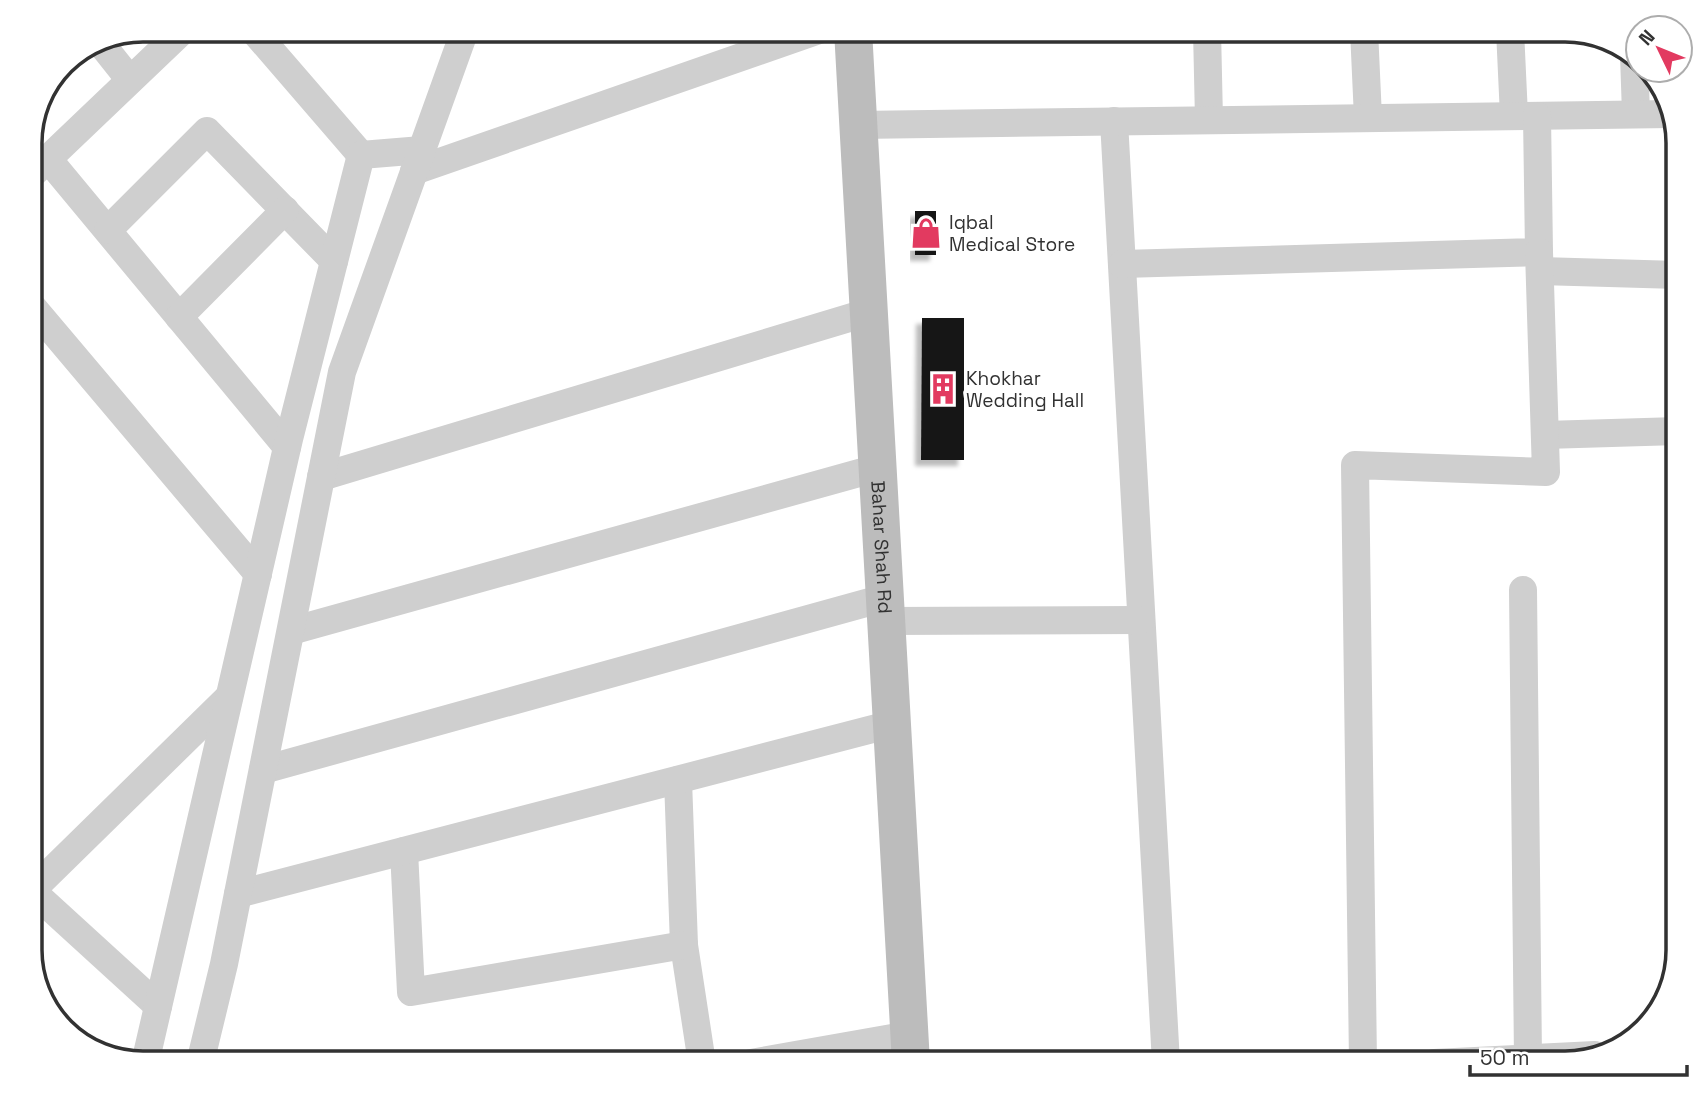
<svg xmlns="http://www.w3.org/2000/svg" width="1708" height="1093" viewBox="0 0 1708 1093" font-family="'Space Grotesk',sans-serif">
	<style>
		.building { fill: #191919; filter: url(#shadow) }
		.lines { fill: none; stroke-linecap: round; stroke-linejoin: round }
		.minor { stroke: #cfcfcf; stroke-width: 28 }
		.secondary { stroke: #bcbcbc; stroke-width: 38 }
		.labels { text-anchor: middle; dominant-baseline: central; stroke-width: 7; stroke-linejoin: round; paint-order: stroke }
		.poi-label { font-size: 19px; fill: #323232; stroke: #fff; text-anchor: start }
		.street-label { font-size: 19px; fill: #323232; stroke: #fff }
		.rim { fill: none; stroke: #323232; stroke-width: 3.5 }
	</style>
	<defs>
		<filter id="shadow"><feDropShadow dx="-6" dy="6" stdDeviation="2" flood-color="#0004"/></filter>
	</defs>
	<rect width="100%" height="100%" fill="#fff"/>
	<g class="building">
		<rect x="915" y="211" width="21" height="44"/>
		<polygon points="922,318 964,318 964,460 921,460"/>
	</g>
	<g class="lines">
		<g class="minor">
			<polyline points="253,30 361,155"/>
			<polyline points="1207,30 1209,120"/>
			<polyline points="1364,30 1368,118"/>
			<polyline points="1510,30 1514,116"/>
			<polyline points="103,46 130,80"/>
			<polyline points="1634,55 1636,114"/>
			<polyline points="1114,121 1166,1063"/>
			<polyline points="858,125 1671,114"/>
			<polyline points="48,159 287,447"/>
			<polyline points="414,171 819,30"/>
			<polyline points="30,176 183,30"/>
			<polyline points="108,230 207,131 334,261"/>
			<polyline points="1122,264 1539,252 1537,116"/>
			<polyline points="1540,271 1678,275"/>
			<polyline points="30,304 258,574"/>
			<polyline points="179,317 285,210"/>
			<polyline points="1545,435 1678,431"/>
			<polyline points="321,477 869,312"/>
			<polyline points="1523,590 1528,1059"/>
			<polyline points="886,621 1141,620"/>
			<polyline points="291,631 877,468"/>
			<polyline points="263,770 884,598"/>
			<polyline points="678,780 684,945 702,1063"/>
			<polyline points="404,851 411,992 684,945"/>
			<polyline points="32,891 158,1006"/>
			<polyline points="30,892 229,697"/>
			<polyline points="238,894 892,724"/>
			<polyline points="145,1063 289,439 361,155 422,150"/>
			<polyline points="200,1063 224,964 342,372 465,30"/>
			<polyline points="751,1063 909,1035"/>
			<polyline points="1363,1063 1355,465 1546,472 1539,252"/>
			<polyline points="1434,1063 1595,1055"/>
		</g>
		<path class="secondary" id="s1" d="M 853,30 L 911,1063"/>
	</g>
	<defs>
		<symbol id="shop-bare" viewBox="-9 -9 18 18"><path d="M-5-2.5h2.3a2.7 3.5 0 0 1 5.4 0H5L5.5 6h-11ZM-1.5-2.5h3a1.5 2.3 0 0 0-3 0Z" fill="#e23a60" stroke="#fff" stroke-width="2.5" paint-order="stroke"/></symbol>
		<symbol id="building-bare" viewBox="-9 -9 18 18"><path d="M-4-6H4V6H1V3H-1V6H-4ZM-2.5-4.3h1.7v1.8h-1.7ZM.8-4.3h1.7v1.8H.8ZM-2.5-1h1.7V.8h-1.7ZM.8-1h1.7V.8H.8Z" fill="#e23a60" stroke="#fff" stroke-width="2.5" paint-order="stroke"/></symbol>
	</defs>
	<g fill-rule="evenodd">
		<use href="#shop-bare" x="904" y="211" width="44" height="44"/>
		<use href="#building-bare" x="921" y="367" width="44" height="44"/>
	</g>
	<g class="labels">
		<g class="poi-label">
			<text x="949" y="222">Iqbal<tspan x="949" dy="22">Medical Store</tspan></text>
			<text x="966" y="378">Khokhar<tspan x="966" dy="22">Wedding Hall</tspan></text>
		</g>
		<g class="street-label">
			<text stroke="none"><textPath href="#s1" startOffset="518">Bahar Shah Rd</textPath></text>
		</g>
	</g>
	<path d="M0 0H1708V1093H0ZM143 42H1565A101 101 0 0 1 1666 143V950A101 101 0 0 1 1565 1051H143A101 101 0 0 1 42 950V143A101 101 0 0 1 143 42Z" fill="#fff" fill-rule="evenodd"/>
	<path class="rim" d="M143 42H1565A101 101 0 0 1 1666 143V950A101 101 0 0 1 1565 1051H143A101 101 0 0 1 42 950V143A101 101 0 0 1 143 42Z"/>
	<g transform="translate(1659 49) rotate(313)"><circle r="33" fill="#ffffff" stroke="#adadad" stroke-width="2"/>
	<path d="M0-5L12 26L0 18L-12 26Z" fill="#e23a60"/>
	<text y="-10" font-size="19" font-weight="bold" text-anchor="middle" fill="#323232">N</text>
	</g>
	<path d="M1470 1065v10h217v-10" fill="none" stroke="#323232" stroke-width="3.5"/>
	<text x="1480" y="1065" font-size="21" fill="#323232" stroke="#ffffff" stroke-width="5" paint-order="stroke">50 m</text>
</svg>
